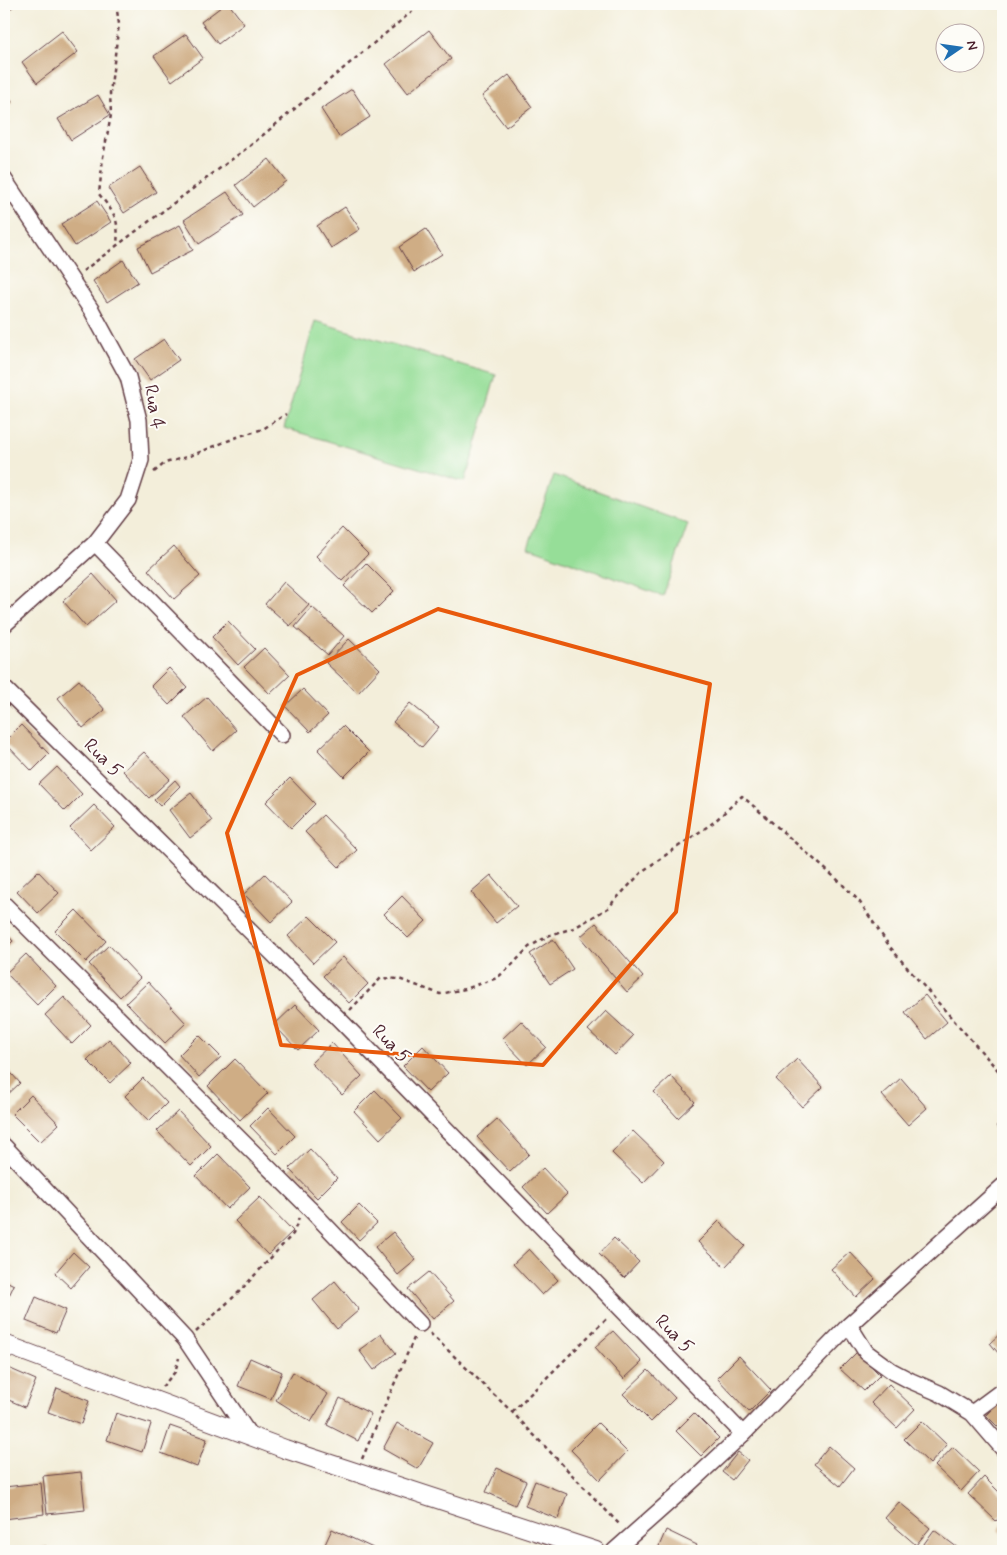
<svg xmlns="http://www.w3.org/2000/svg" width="1007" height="1555" viewBox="0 0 1007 1555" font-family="Mynerve,sans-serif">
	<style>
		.green { fill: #96de98; stroke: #707e62 }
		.building { fill: #cfad85 }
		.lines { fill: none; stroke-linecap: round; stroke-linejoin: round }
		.minor-casing { stroke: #633e45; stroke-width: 18 }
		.tertiary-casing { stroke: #633e45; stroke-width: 20 }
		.path { stroke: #633e45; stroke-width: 2.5; stroke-dasharray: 4 4; stroke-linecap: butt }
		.minor { stroke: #fff; stroke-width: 15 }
		.tertiary { stroke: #fff; stroke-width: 18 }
		.marked { fill: none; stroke: #e8590c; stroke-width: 4; stroke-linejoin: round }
		.labels { text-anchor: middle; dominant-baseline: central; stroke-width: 4; stroke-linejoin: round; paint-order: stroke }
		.street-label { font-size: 19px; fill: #4a1f2b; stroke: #fdfcf7 }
	</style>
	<rect width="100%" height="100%" fill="#fdfcf7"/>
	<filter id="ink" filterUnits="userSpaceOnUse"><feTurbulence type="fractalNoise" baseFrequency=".02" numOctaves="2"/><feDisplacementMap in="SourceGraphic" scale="10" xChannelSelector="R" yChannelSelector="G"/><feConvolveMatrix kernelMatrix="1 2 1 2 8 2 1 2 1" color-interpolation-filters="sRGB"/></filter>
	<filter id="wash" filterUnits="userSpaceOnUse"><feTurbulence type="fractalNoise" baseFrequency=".0096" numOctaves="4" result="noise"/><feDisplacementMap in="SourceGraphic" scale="20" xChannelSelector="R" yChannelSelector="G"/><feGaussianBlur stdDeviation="1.12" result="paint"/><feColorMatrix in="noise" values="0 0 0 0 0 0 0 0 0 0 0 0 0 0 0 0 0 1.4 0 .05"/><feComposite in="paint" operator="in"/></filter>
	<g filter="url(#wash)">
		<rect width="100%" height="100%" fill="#f3eeda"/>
		<g class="green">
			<polygon points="315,321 496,375 465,482 284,428"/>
			<polygon points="554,475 688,524 663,596 528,547"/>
		</g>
		<g id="blocks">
			<g class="building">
				<polygon points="4,4 17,4 4,13"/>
				<polygon points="225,4 229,4 244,24 218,44 201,22"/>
				<polygon points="429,30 451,59 408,93 386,64"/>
				<polygon points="62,31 78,52 37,83 22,62"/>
				<polygon points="186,34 203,58 172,81 154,56"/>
				<polygon points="509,75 532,107 506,127 482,96"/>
				<polygon points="352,89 370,117 339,137 321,109"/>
				<polygon points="4,91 12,102 4,108"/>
				<polygon points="98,95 110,115 71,140 58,119"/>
				<polygon points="269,159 286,181 253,207 236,185"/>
				<polygon points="140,167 156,192 124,213 108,188"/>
				<polygon points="227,192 243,215 199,244 184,220"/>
				<polygon points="97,201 111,222 75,246 61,224"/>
				<polygon points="345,207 360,229 331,248 317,226"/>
				<polygon points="180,225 193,250 150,272 138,247"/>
				<polygon points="426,229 442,254 414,272 399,247"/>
				<polygon points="123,260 138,282 107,302 93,281"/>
				<polygon points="164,339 179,360 150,380 135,359"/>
				<polygon points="342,528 368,554 342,581 316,556"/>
				<polygon points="174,546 200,576 174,599 148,570"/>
				<polygon points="366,563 394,591 372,613 344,586"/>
				<polygon points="93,574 116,600 86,627 63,601"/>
				<polygon points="284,582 309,605 290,626 265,604"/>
				<polygon points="312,607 344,636 328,655 295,627"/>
				<polygon points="228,621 255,649 238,665 212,637"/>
				<polygon points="349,639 380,669 358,693 326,663"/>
				<polygon points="264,648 290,675 270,694 244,667"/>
				<polygon points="169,668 187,687 169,705 151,686"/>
				<polygon points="79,680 105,710 83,728 58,698"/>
				<polygon points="303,689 328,715 310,732 285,706"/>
				<polygon points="207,697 236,730 213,751 184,717"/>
				<polygon points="410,703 439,727 422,747 393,722"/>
				<polygon points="21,725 49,754 32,771 4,742"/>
				<polygon points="343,726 369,752 344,777 318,750"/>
				<polygon points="144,752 170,779 149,798 123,771"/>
				<polygon points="57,767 82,794 65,811 39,784"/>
				<polygon points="290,778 315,804 291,828 266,802"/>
				<polygon points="175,780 180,786 160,806 154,800"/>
				<polygon points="191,793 212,821 190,838 169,810"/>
				<polygon points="94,805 115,827 91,850 70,828"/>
				<polygon points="323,815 357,850 339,867 305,832"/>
				<polygon points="38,871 59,893 38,913 17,891"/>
				<polygon points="265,874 292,902 271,922 244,894"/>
				<polygon points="491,875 517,906 496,923 471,892"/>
				<polygon points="402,896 426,921 408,938 384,914"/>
				<polygon points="76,910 106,941 86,962 55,931"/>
				<polygon points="309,916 335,942 313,963 288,936"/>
				<polygon points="596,923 643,977 627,992 580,937"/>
				<polygon points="4,931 13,941 4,950"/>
				<polygon points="553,939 573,969 550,984 530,954"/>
				<polygon points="109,945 140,978 120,997 89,964"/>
				<polygon points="26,954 56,986 37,1005 6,973"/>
				<polygon points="343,957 368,984 349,1003 323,976"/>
				<polygon points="148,982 186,1023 165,1043 126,1003"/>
				<polygon points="925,995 947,1022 927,1039 905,1012"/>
				<polygon points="64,997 91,1025 72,1044 45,1015"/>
				<polygon points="295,1005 319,1030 298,1050 274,1025"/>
				<polygon points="606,1011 633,1036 615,1055 588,1030"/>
				<polygon points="521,1021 546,1047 527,1065 502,1039"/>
				<polygon points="199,1035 221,1057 199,1077 179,1055"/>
				<polygon points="109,1039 131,1063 110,1083 87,1060"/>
				<polygon points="332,1043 362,1076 342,1095 311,1063"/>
				<polygon points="423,1046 448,1073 428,1092 403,1066"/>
				<polygon points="235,1059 268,1093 240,1120 208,1086"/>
				<polygon points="797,1059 823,1087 802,1107 776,1079"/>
				<polygon points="4,1065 20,1083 4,1098"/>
				<polygon points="671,1076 695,1102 678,1118 654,1092"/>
				<polygon points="143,1078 167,1103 149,1121 125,1096"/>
				<polygon points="901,1078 927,1108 908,1125 882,1095"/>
				<polygon points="375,1090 402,1118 380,1139 354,1111"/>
				<polygon points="31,1095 59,1124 40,1142 12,1114"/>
				<polygon points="268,1108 295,1136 277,1154 250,1126"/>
				<polygon points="178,1111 211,1146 191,1166 157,1131"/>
				<polygon points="497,1119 529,1154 510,1172 477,1137"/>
				<polygon points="1003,1120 1003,1134 996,1126"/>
				<polygon points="633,1131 664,1161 643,1183 612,1153"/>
				<polygon points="310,1149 337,1178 317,1198 289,1169"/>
				<polygon points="218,1154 250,1187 227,1209 196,1176"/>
				<polygon points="543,1168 567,1194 547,1213 523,1187"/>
				<polygon points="260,1197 293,1231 268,1255 235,1221"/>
				<polygon points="359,1205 377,1223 359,1240 342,1222"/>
				<polygon points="719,1221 745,1246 725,1267 698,1242"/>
				<polygon points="393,1232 416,1260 398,1275 375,1247"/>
				<polygon points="614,1238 639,1262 624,1278 599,1254"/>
				<polygon points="529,1249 558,1280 542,1295 513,1264"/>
				<polygon points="73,1252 89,1267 71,1288 55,1273"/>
				<polygon points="850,1252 875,1279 856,1297 831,1269"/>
				<polygon points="429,1272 454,1301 433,1319 408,1289"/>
				<polygon points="4,1280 14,1285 4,1306"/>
				<polygon points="335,1281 359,1310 337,1329 313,1300"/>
				<polygon points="36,1297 66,1310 56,1333 26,1321"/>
				<polygon points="613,1331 642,1362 624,1379 595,1347"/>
				<polygon points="1003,1331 1003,1359 990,1343"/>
				<polygon points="381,1334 396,1353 374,1370 359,1350"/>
				<polygon points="857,1352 880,1375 864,1391 840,1369"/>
				<polygon points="739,1356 771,1390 749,1412 717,1378"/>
				<polygon points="250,1358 282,1372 271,1399 238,1386"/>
				<polygon points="6,1367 36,1380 25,1407 4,1398 4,1372"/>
				<polygon points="648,1370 675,1398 651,1422 623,1394"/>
				<polygon points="293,1372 328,1394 311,1422 276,1400"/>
				<polygon points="889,1384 915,1409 897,1428 871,1403"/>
				<polygon points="57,1388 89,1401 81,1424 48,1412"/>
				<polygon points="1003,1397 1003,1432 986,1415"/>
				<polygon points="340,1398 371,1414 358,1441 327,1425"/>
				<polygon points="116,1413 151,1424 142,1452 107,1440"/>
				<polygon points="694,1413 719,1438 701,1456 676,1431"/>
				<polygon points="922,1421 947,1445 930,1464 904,1439"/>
				<polygon points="397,1423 433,1443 418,1469 383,1449"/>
				<polygon points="598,1423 627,1452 600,1480 571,1450"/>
				<polygon points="170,1426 207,1439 197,1467 161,1453"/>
				<polygon points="829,1446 854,1468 840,1486 814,1464"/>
				<polygon points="953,1447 979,1472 961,1491 935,1466"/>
				<polygon points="738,1452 748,1460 732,1480 722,1472"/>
				<polygon points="497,1468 526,1481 515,1505 486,1492"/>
				<polygon points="81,1472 85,1510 47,1514 43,1476"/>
				<polygon points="984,1477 1003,1496 1003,1514 996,1521 968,1494"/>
				<polygon points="535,1481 567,1494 558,1519 525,1506"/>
				<polygon points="41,1483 44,1514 4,1519 4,1487"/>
				<polygon points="899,1502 930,1528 916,1545 885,1518"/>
				<polygon points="1003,1524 1003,1535 998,1530"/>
				<polygon points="332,1529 373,1548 372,1551 322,1551"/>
				<polygon points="666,1530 697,1545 694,1551 657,1551"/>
				<polygon points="934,1530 962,1551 926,1551 921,1548"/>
				<polygon points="46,1546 48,1551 34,1551"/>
			</g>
		</g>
	</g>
	<g filter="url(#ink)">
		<use href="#blocks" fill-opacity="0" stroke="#633e45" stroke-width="1"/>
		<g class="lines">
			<defs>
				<g id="minor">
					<polyline points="4,179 92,311 128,377 139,420 141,460 128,500 95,543 4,625"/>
					<polyline points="95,543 282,735"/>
					<polyline points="4,688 340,1020 743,1434"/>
					<polyline points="4,904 309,1208 420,1324"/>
					<polyline points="4,1146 185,1339 250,1436"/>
					<polyline points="849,1325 866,1352 892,1371 911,1381 939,1393 972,1413 1003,1449"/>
					<polyline points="972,1413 1003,1390"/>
					<polyline points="614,1551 676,1496 743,1434 849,1325 1003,1186"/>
				</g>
				<polyline id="tertiary" points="4,1344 285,1449 596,1551"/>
			</defs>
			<use href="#minor" class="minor-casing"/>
			<use href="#tertiary" class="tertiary-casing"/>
			<g class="path">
				<path d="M 116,4 L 119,24 L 110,93 L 111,115 L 103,157 L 99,194 C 116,216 119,218 117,246"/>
				<polyline points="83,271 251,145 421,4"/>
				<polyline points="154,472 165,463 190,456 240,436 263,429 286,414"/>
				<polyline points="350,1010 381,978 399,979 440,994 465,989 497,978 511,966 529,947 550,935 574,928 610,907 613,902 644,870 714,822 742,796 840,882 859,901 890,947 905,965 1003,1076"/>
				<polyline points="196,1332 240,1291 277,1251 293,1234 299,1218"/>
				<polyline points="430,1333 512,1412 621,1526"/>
				<polyline points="162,1387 175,1372 179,1358"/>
				<polyline points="512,1412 608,1317"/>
				<polyline points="362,1459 414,1338"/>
			</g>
			<use href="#minor" class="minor"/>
			<use href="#tertiary" class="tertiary"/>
		</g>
	</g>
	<path class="marked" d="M 438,609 L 710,684 L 676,912 L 543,1065 L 281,1045 L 227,833 L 297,675 Z"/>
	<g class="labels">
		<g class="street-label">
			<text transform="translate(154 407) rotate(80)">Rua 4</text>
			<text transform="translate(103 758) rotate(45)">Rua 5</text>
			<text transform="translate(391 1044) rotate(46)">Rua 5</text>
			<text transform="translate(674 1334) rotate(46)">Rua 5</text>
		</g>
	</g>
	<rect width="1007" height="1555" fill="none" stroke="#fdfcf7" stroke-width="20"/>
	<g transform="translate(960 48) rotate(77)"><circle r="24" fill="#fdfcf7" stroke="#b5a4a5"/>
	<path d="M0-4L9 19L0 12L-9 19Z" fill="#1f6fb2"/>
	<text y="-8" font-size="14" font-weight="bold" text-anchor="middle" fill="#4a1f2b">N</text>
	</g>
</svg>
